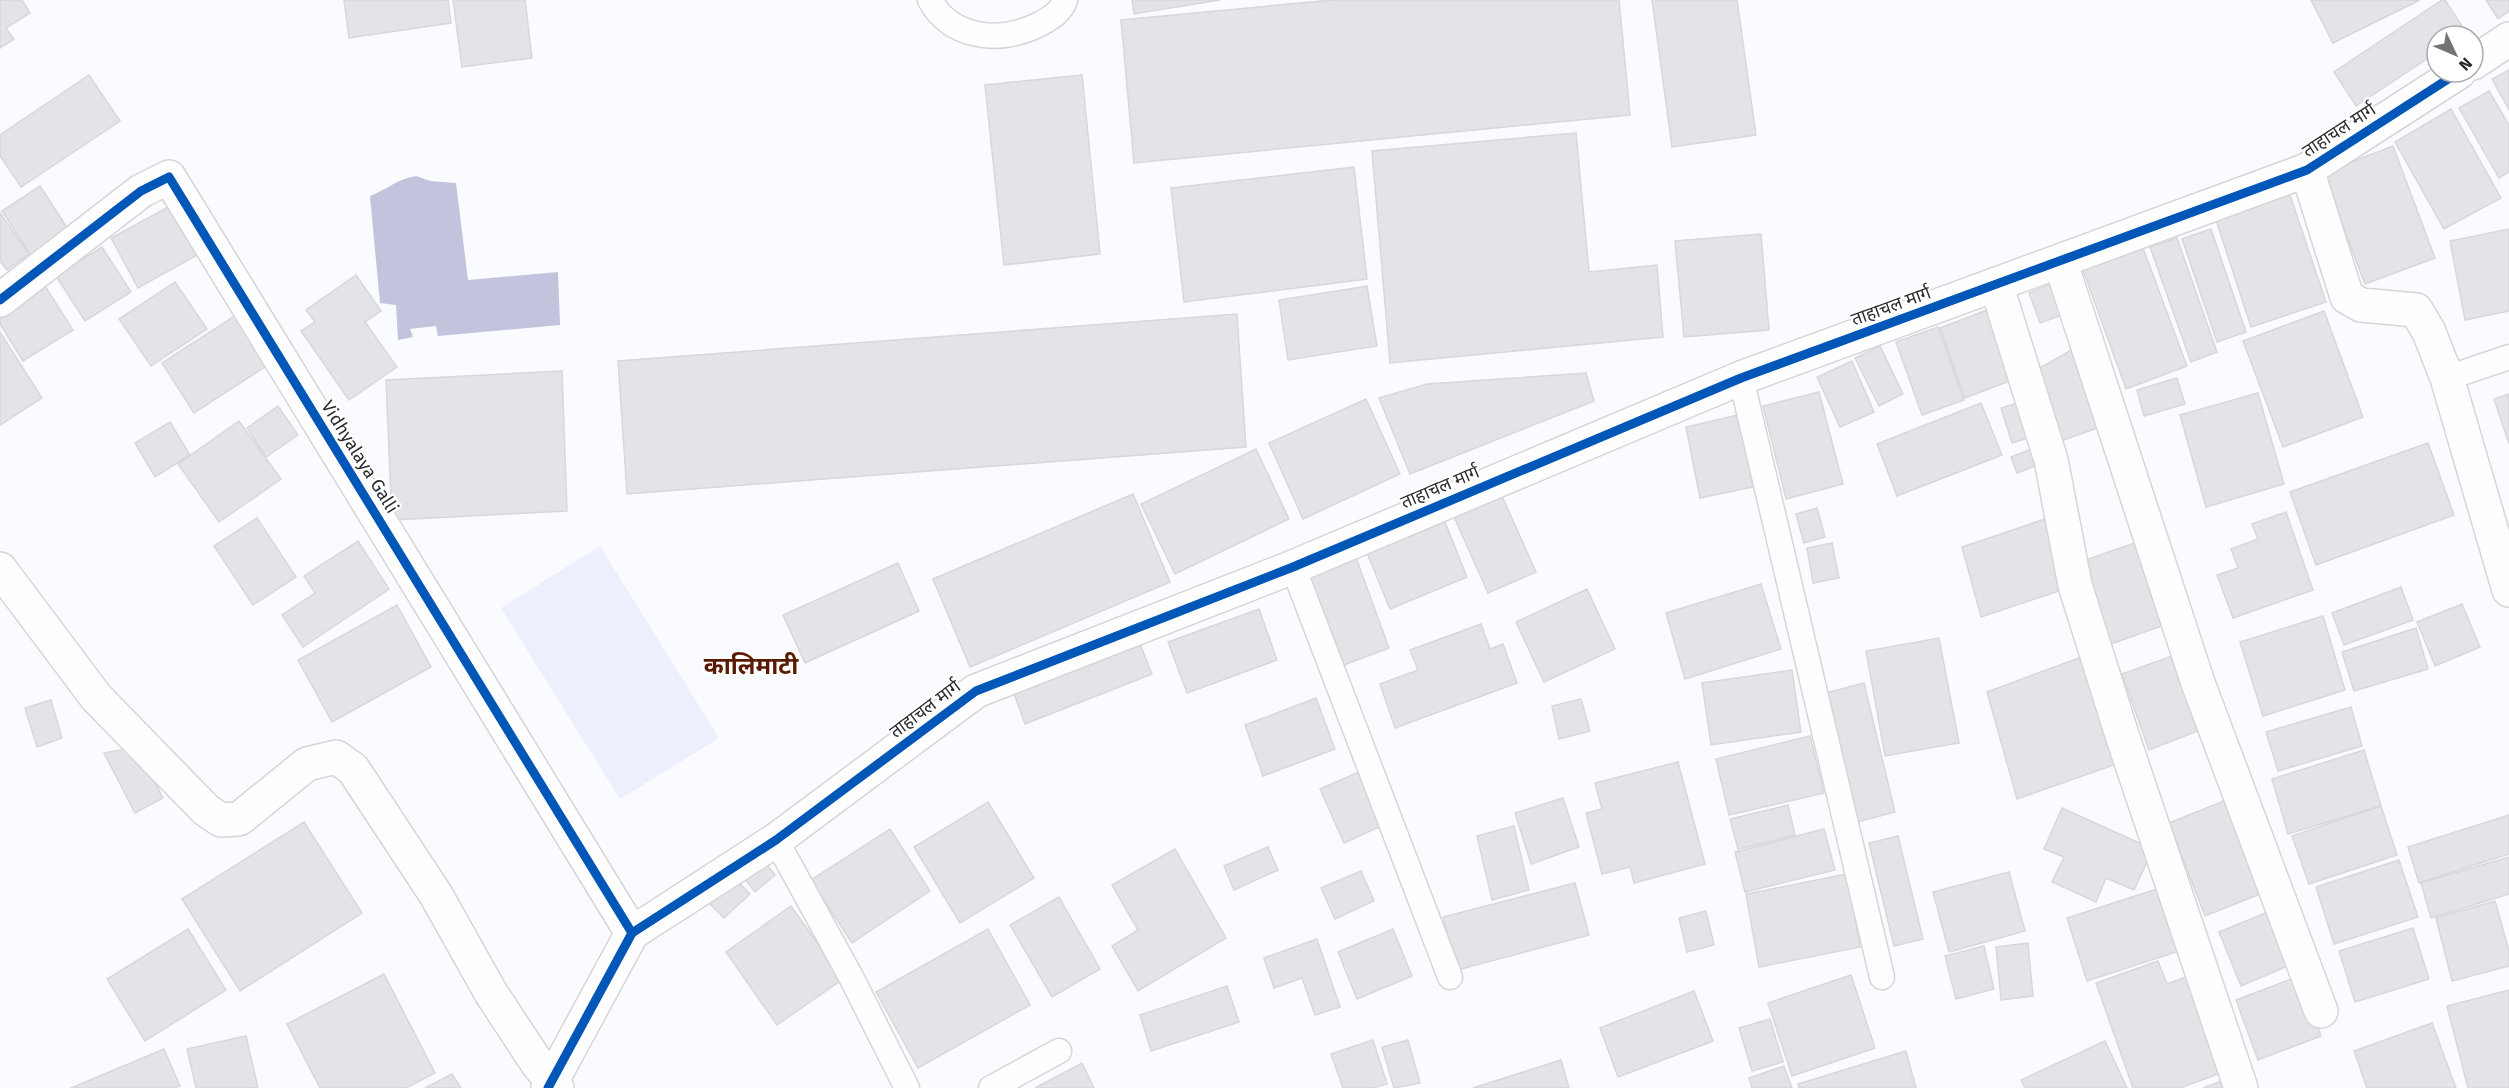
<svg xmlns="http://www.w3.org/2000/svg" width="2509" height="1088" viewBox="0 0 2509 1088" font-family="'Fira Sans','Noto Sans Devanagari',sans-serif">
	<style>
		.green { fill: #edeffd }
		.water { fill: #c1c4dc }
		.building { fill: #e3e4e8; stroke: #d7d8db; stroke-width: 1.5 }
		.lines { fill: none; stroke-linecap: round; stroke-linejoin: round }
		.service-casing { stroke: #d5d6da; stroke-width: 27 }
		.minor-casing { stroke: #d5d6da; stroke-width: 36 }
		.tertiary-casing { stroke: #d5d6da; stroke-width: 36 }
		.service { stroke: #fefeff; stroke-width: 24 }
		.minor { stroke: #fefeff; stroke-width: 33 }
		.tertiary { stroke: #fefeff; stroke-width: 33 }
		.cycleway-casing { stroke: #fff; stroke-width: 13 }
		.cycleway { stroke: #0057b8; stroke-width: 9 }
		.labels { text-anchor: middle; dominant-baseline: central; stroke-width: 4.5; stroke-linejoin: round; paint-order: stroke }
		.street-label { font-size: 18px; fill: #292a2e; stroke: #fff }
		.district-label { font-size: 24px; font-weight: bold; fill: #591a00; stroke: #fff }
	</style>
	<rect width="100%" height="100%" fill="#fafbfe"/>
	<polygon class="green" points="600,546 719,738 620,799 501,608"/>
	<path class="water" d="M 416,176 L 430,181 L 456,183 L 468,280 L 558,272 L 560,325 L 438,336 L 436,326 L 410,329 L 413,337 L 398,340 L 396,305 L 380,303 L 370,196 C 388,189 397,179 416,176 Z"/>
	<g class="building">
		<polygon points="0,0 22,0 30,13 6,28 14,39 0,48"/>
		<polygon points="344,0 448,0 451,23 349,38"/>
		<polygon points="453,0 525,0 532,58 462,67"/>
		<polygon points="1132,0 1220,0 1134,14"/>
		<polygon points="1332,0 1619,0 1630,115 1134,163 1121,20"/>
		<polygon points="1652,0 1737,0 1756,135 1672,147"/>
		<polygon points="2311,0 2420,0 2333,43"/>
		<polygon points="2442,0 2445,0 2466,32 2461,36 2437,36 2437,52 2356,106 2334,72"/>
		<polygon points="2486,0 2509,0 2509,11 2498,19"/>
		<polygon points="2509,70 2509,110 2492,79"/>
		<polygon points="89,75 120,121 21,187 0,156 0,135"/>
		<polygon points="1082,75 1100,254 1004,265 985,85"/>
		<polygon points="2489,91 2509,125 2509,172 2499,178 2459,108"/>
		<polygon points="2451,109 2501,198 2444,229 2395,142"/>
		<polygon points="1576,133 1589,272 1657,265 1663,337 1390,363 1372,151"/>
		<polygon points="2393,146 2435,258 2365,284 2323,173"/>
		<polygon points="1354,167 1367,279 1184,302 1171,188"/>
		<polygon points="40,186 70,232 32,257 2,211"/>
		<polygon points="2289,192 2326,302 2251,327 2215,217"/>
		<polygon points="172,205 199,254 138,288 111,238"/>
		<polygon points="0,213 29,254 7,270 0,261"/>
		<polygon points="2211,229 2246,332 2217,342 2182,239"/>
		<polygon points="2509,229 2509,311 2465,320 2450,241"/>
		<polygon points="1761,234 1769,330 1684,337 1675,241"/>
		<polygon points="2177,238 2217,352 2191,362 2150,247"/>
		<polygon points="102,247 131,292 85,321 56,276"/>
		<polygon points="2143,248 2187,366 2126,389 2083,270"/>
		<polygon points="356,275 381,311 365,322 397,367 349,400 301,331 315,322 306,310"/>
		<polygon points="2063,279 2075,310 2040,323 2029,293"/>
		<polygon points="175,282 207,329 151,366 119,319"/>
		<polygon points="43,283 73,330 23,361 0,324 0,310"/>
		<polygon points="1367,286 1377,346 1288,360 1279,300"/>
		<polygon points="1995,307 2020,377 1965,398 1940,328"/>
		<polygon points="2324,311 2363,417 2283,447 2243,341"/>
		<polygon points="239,313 271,363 194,413 162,363"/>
		<polygon points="1237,314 1246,447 627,494 618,361"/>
		<polygon points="1938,327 1964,400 1922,415 1896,342"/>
		<polygon points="0,332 42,398 0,425"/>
		<polygon points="2080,345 2111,423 2061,441 2036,370"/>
		<polygon points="1880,346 1903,394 1879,406 1855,358"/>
		<polygon points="1852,361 1874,412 1840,427 1817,377"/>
		<polygon points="562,371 567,511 392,520 386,380"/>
		<polygon points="1586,373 1594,401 1410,474 1379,398 1427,384"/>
		<polygon points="2177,378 2185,404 2144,416 2137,390"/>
		<polygon points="1819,392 1843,484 1786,499 1763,406"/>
		<polygon points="2258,393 2284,484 2206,507 2180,415"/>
		<polygon points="2509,394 2509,444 2494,399"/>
		<polygon points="1366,399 1400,474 1303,519 1269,443"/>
		<polygon points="2027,400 2037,435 2012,443 2001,408"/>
		<polygon points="1981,403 2002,455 1897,496 1877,444"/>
		<polygon points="278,406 298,435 266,457 247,428"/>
		<polygon points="1738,415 1753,487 1700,498 1686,427"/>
		<polygon points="239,421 281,479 219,522 178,464"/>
		<polygon points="170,422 190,455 155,477 135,443"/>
		<polygon points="2428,443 2454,515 2316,565 2290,492"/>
		<polygon points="2042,445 2048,461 2017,473 2011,457"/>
		<polygon points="1256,449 1289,519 1175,574 1141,504"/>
		<polygon points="1133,494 1170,582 970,667 933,579"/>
		<polygon points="1502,496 1536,572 1488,593 1454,517"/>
		<polygon points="1817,508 1825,537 1804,543 1796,514"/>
		<polygon points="2286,512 2313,590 2233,618 2217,575 2238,568 2231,549 2258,539 2252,524"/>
		<polygon points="257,518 296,577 253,605 214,546"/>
		<polygon points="2045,519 2065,589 1981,617 1962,547"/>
		<polygon points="1445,522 1467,577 1390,609 1367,553"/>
		<polygon points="2143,540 2170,623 2108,645 2080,562"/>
		<polygon points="358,541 389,589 303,647 282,615 315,593 304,576"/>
		<polygon points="1832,543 1839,578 1813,583 1807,548"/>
		<polygon points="1355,555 1389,648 1336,668 1302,575"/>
		<polygon points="898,563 919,611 805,663 783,615"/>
		<polygon points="1761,584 1781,649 1685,679 1666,613"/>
		<polygon points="2401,587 2413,620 2344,645 2332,613"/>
		<polygon points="1587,589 1615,649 1544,682 1516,622"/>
		<polygon points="2462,604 2480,647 2435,666 2417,622"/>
		<polygon points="397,605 431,667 332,722 298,660"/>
		<polygon points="1259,609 1277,660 1187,693 1168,642"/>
		<polygon points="2323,616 2345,690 2263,716 2240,642"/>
		<polygon points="1481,624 1490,649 1503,644 1517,683 1395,728 1380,684 1418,670 1410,650"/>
		<polygon points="2416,628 2428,669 2354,691 2342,652"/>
		<polygon points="1939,638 1959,743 1885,756 1866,651"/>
		<polygon points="1138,639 1152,674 1025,724 1012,688"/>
		<polygon points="2178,654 2205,728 2149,750 2122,674"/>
		<polygon points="2084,656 2122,762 2017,799 1987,692"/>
		<polygon points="1792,670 1801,732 1711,745 1702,683"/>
		<polygon points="1864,683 1895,812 1857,822 1826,693"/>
		<polygon points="1316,698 1335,749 1263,776 1245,725"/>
		<polygon points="1581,699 1590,731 1559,739 1552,706"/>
		<polygon points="51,700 62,738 37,747 25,708"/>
		<polygon points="2351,707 2362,746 2278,771 2266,732"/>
		<polygon points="1810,736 1824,793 1729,815 1716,759"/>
		<polygon points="136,747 163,798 135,813 104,753"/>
		<polygon points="2364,750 2381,806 2288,834 2272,779"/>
		<polygon points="1678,762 1705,864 1634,883 1630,867 1602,874 1586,813 1602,809 1595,783"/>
		<polygon points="1359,772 1381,826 1344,843 1320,789"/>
		<polygon points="2234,797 2270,890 2205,916 2169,823"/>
		<polygon points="1563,798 1579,847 1531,864 1515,813"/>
		<polygon points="988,802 1034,878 960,923 914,847"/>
		<polygon points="1788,805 1795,835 1738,849 1730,819"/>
		<polygon points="2381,806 2397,855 2309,884 2292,836"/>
		<polygon points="2062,808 2153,849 2134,890 2106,878 2096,902 2052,882 2064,857 2044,849"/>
		<polygon points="2509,815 2509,854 2419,883 2408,847"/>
		<polygon points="304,822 362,913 240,991 182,899"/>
		<polygon points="1514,826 1529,890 1492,900 1477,836"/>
		<polygon points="890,829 930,891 852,943 811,880"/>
		<polygon points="1824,829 1835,870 1745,892 1735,852"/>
		<polygon points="1898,836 1923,939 1894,946 1869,843"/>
		<polygon points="1268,847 1278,870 1234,890 1224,866"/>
		<polygon points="1175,849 1226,938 1138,991 1112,946 1138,930 1112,885"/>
		<polygon points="760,856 775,875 755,892 740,873"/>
		<polygon points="2509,857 2509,894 2431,918 2421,883"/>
		<polygon points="2399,860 2418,917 2334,944 2316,887"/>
		<polygon points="1361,871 1374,901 1335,919 1321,888"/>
		<polygon points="2009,872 2025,931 1949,952 1933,892"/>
		<polygon points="1847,874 1860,947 1759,967 1746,894"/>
		<polygon points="735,879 750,894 724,918 709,903"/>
		<polygon points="1575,883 1589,935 1457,970 1443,917"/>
		<polygon points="2163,887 2182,950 2087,981 2067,918"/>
		<polygon points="1059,897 1100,969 1052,997 1010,925"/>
		<polygon points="2495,901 2509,951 2509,966 2452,981 2436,918"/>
		<polygon points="791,906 843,979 777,1025 726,952"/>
		<polygon points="1706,911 1714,945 1687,952 1679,918"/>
		<polygon points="2268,912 2290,965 2241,986 2219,932"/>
		<polygon points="2413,928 2429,979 2355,1002 2339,951"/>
		<polygon points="188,929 226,990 145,1041 107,979"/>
		<polygon points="988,929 1030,1005 918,1068 876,992"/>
		<polygon points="1393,929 1412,976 1357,999 1338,952"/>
		<polygon points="1317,939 1340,1007 1315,1015 1302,978 1274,988 1264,958"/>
		<polygon points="2028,943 2033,996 2001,1000 1996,947"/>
		<polygon points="1984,946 1994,989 1956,999 1945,956"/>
		<polygon points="2158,961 2167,984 2197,973 2232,1069 2180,1088 2133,1088 2096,983"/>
		<polygon points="384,974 435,1073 406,1088 320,1088 287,1024"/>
		<polygon points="1851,975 1875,1048 1792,1076 1768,1003"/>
		<polygon points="2299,976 2321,1036 2258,1060 2236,1000"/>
		<polygon points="1227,986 1239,1022 1151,1051 1140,1015"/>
		<polygon points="2509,990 2509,1088 2468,1088 2447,1006"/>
		<polygon points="1694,991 1713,1041 1618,1077 1600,1028"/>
		<polygon points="1770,1019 1783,1062 1752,1071 1739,1028"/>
		<polygon points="2432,1023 2456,1088 2367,1088 2354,1051"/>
		<polygon points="246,1036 258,1088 196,1088 187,1049"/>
		<polygon points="1373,1040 1387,1084 1373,1088 1343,1088 1331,1054"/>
		<polygon points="1408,1040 1420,1083 1394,1088 1382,1047"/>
		<polygon points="2105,1041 2127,1088 2025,1088 2021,1080"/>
		<polygon points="164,1049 180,1086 175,1088 71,1088"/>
		<polygon points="1906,1051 1916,1088 1799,1088 1798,1084"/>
		<polygon points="1561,1060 1569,1088 1473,1088"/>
		<polygon points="1082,1063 1094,1088 1035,1088"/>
		<polygon points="1784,1066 1792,1088 1752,1088 1749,1078"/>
		<polygon points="452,1074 461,1088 425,1088"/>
		<polygon points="2230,1078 2233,1088 2203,1088"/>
	</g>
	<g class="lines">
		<defs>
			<g id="service">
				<path d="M 930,0 C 952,40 1001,43 1038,25 C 1049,19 1061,13 1065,0"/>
				<polyline points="1741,378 1882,977"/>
				<polyline points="2447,378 2509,357"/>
				<polyline points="1293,567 1450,977"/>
				<polyline points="776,840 851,977 907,1088"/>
				<polyline points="991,1088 1059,1051"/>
			</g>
			<g id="minor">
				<polyline points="2307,170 2347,297 2361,305 2416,310 2429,332 2447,378 2509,590"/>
				<polyline points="2060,261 2198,683 2321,1011"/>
				<polyline points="1996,284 2051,460 2075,585 2122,735 2241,1088"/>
				<polyline points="0,300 141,191 169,177 632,933"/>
				<polyline points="0,569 96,697 206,810 221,820 239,819 307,764 336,757 353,769 436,895 491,993 537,1063 557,1088"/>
			</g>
			<g id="tertiary">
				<polyline points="2473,63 2509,39"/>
				<polyline points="548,1088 632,933 776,840 976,691 1293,567 1741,378 2307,170 2459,72"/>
			</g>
		</defs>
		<use href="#service" class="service-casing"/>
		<use href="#minor" class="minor-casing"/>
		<use href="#tertiary" class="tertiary-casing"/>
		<use href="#service" class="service"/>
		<use href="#minor" class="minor"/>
		<use href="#tertiary" class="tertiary"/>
		<defs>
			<g id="cycleway">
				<polyline points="0,300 141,191 169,177 632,933"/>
				<polyline points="548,1088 632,933 776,840 976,691 1293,567 1741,378 2307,170 2459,72"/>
			</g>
		</defs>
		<use href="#cycleway" class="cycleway-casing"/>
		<use href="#cycleway" class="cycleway"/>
	</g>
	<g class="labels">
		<g class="street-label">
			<text transform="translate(2339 130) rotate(-33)">ताहाचल मार्ग</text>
			<text transform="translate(1891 306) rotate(-20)">ताहाचल मार्ग</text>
			<text transform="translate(360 457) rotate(58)">Vidhyalaya Galli</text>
			<text transform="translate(1440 487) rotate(-23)">ताहाचल मार्ग</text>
			<text transform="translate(925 709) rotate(-37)">ताहाचल मार्ग</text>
		</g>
		<g class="district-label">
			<text x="751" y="666">कालिमाटी</text>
		</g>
	</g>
	<g transform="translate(2455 54) rotate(134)"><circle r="28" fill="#ffffff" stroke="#a9aaab" stroke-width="1.5"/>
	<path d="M0-4.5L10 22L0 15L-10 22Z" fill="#727377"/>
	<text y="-9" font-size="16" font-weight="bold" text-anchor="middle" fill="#292a2e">N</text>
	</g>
</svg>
